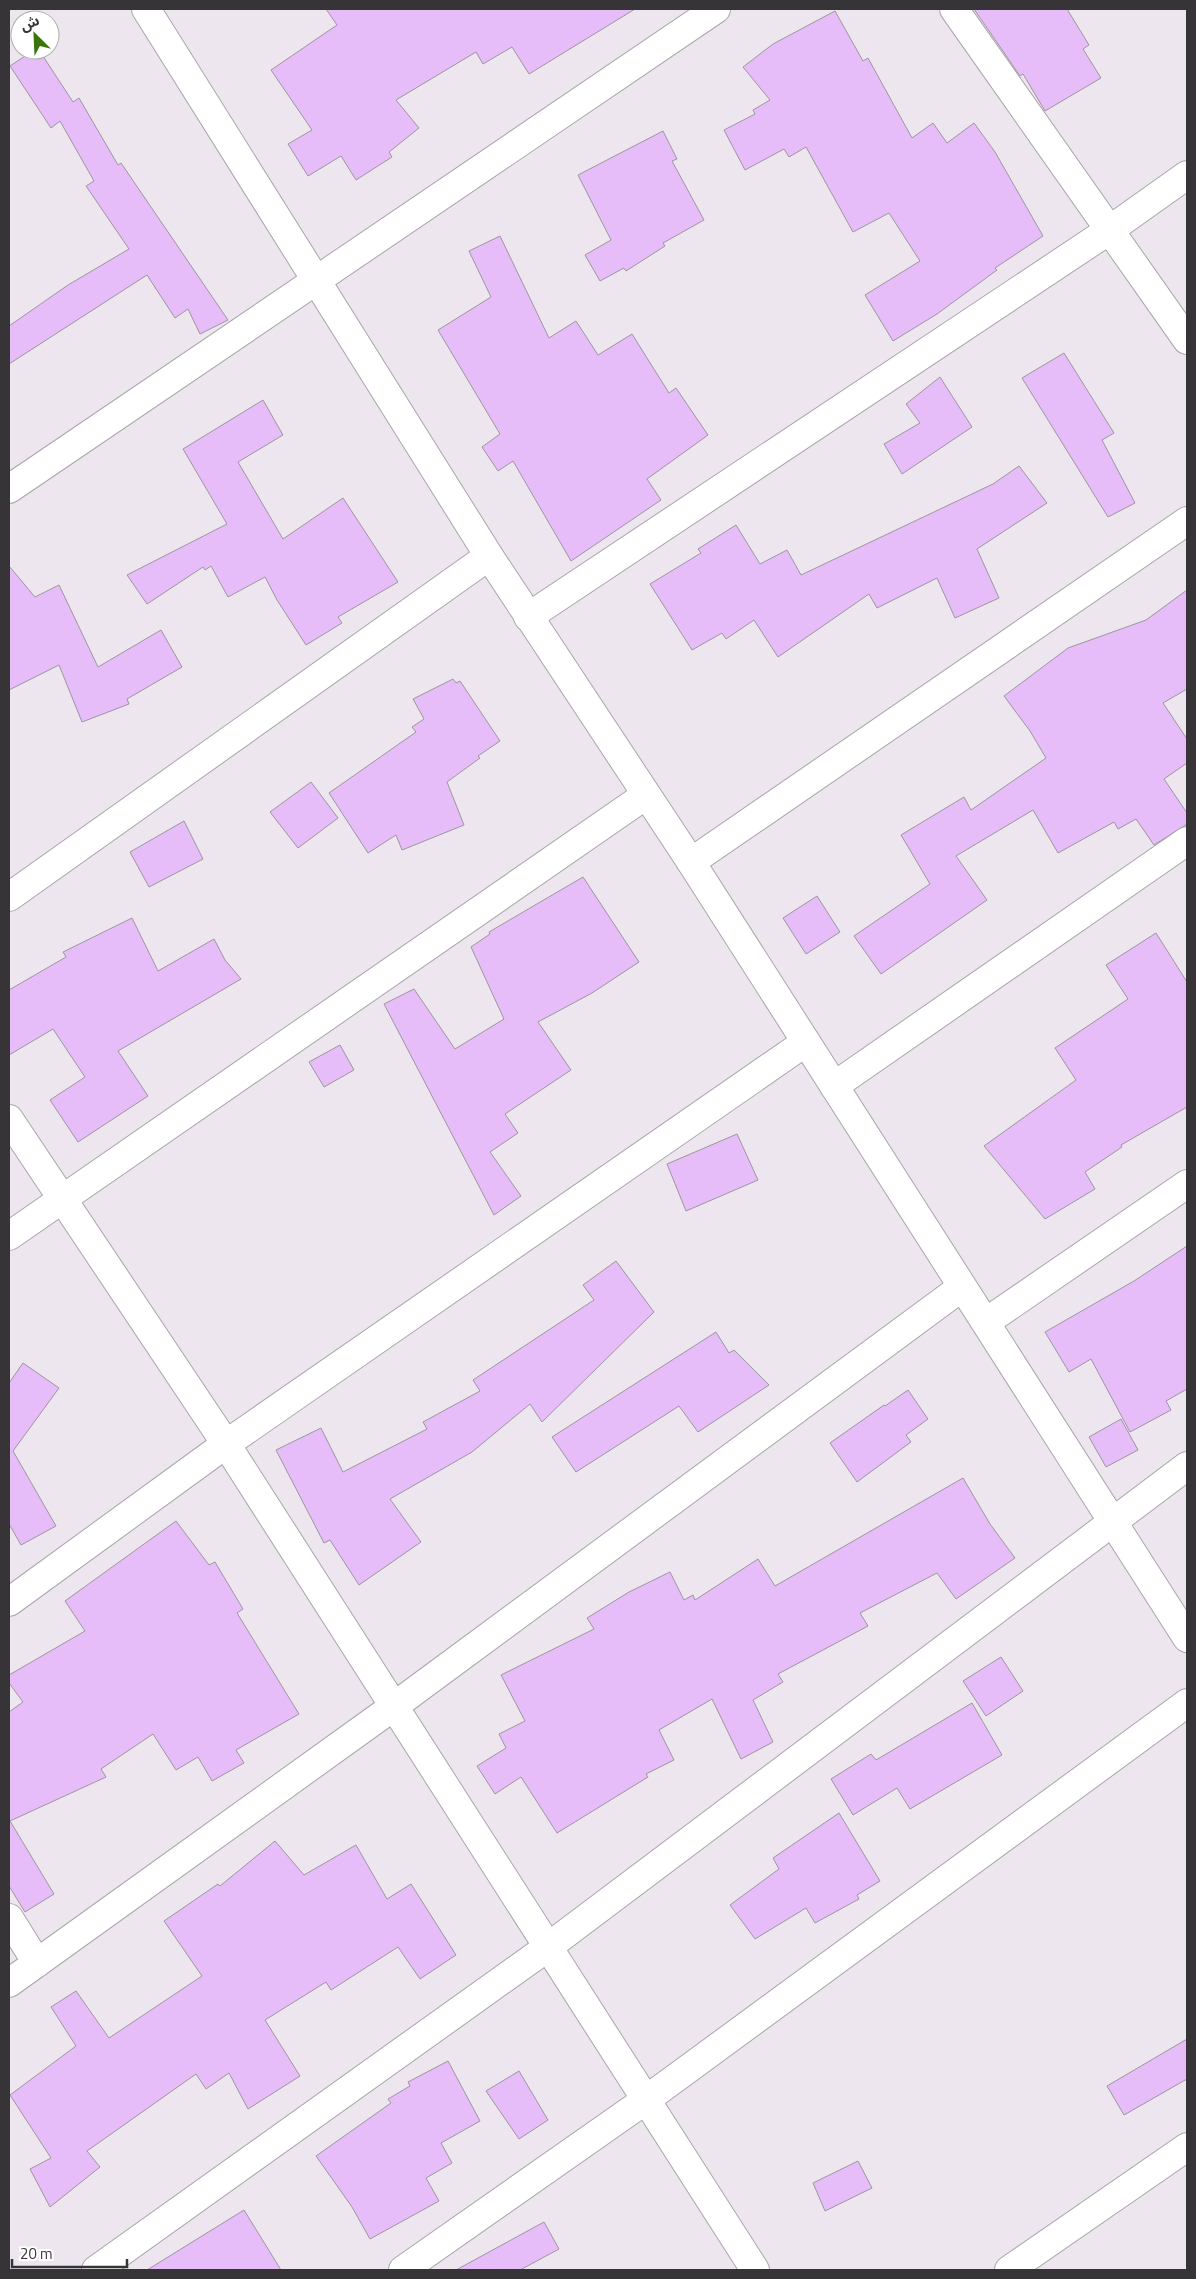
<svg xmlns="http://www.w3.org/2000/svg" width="1196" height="2279" viewBox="0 0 1196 2279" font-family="'Titillium Web','Noto Sans Arabic',sans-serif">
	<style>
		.building { fill: #e6bdf8; stroke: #9c969e }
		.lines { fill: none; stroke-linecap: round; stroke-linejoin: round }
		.street-casing { stroke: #aaa4ac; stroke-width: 30 }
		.secondary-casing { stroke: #aaa4ac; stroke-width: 30 }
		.street { stroke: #fff; stroke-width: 28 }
		.secondary { stroke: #fff; stroke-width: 28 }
	</style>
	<rect width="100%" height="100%" fill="#ede6ef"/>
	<g class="building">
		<polygon points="326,9 635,9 529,74 512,47 483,64 476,52 396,100 419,128 389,152 392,157 356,180 341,156 308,176 288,144 312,130 271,70 337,25"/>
		<polygon points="974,9 1067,9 1089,45 1083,49 1101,78 1045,111 1023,74 1020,76"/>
		<polygon points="835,11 863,61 868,58 912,138 933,123 947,143 974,123 995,152 1043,236 995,268 997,270 937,314 893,341 865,295 920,261 889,213 853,232 806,147 789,157 784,149 745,170 724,130 755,114 753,110 770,100 743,67 773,44"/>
		<polygon points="34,50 39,50 73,102 79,98 118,165 121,163 228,320 200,334 188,309 175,318 147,275 9,364 9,326 68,285 129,249 86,186 94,181 60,121 51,128 10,66"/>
		<polygon points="663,131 677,159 672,161 704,220 663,243 665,246 626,271 624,268 600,281 585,255 611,240 578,175"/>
		<polygon points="500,236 549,338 576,321 598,355 632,334 669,393 676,388 708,435 647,479 661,500 571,561 513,461 498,471 482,447 500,434 438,330 491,297 469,251"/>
		<polygon points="1064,353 1114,433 1102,440 1135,503 1108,517 1022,378"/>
		<polygon points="940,377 972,427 902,474 884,444 920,423 906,404"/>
		<polygon points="263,400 283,435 238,462 283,539 343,498 398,582 338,617 342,623 306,645 277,600 265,577 228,597 211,566 205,570 203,567 147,604 127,575 227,524 183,449"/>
		<polygon points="1019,466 1047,503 977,549 999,598 955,618 937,578 877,608 869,594 778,657 754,620 726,639 722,633 692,650 650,584 701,553 698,549 736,525 760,564 787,550 801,575 993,484"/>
		<polygon points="9,566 35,597 59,585 98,667 161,630 182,667 127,699 129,704 82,722 59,665 9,690"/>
		<polygon points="1187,590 1187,689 1163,703 1187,739 1187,763 1164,779 1187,813 1187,824 1154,845 1136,819 1118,829 1114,822 1058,853 1033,810 956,856 987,900 881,974 854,936 930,884 901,835 964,797 971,810 1046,758 1030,731 1004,696 1068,648 1146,620"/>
		<polygon points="453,679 456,683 460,681 500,741 478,756 480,758 447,782 464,825 402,850 396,835 368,853 329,793 416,732 412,727 424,719 413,699"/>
		<polygon points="311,782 338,818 298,848 270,812"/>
		<polygon points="184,821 203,859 149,887 130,852"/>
		<polygon points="583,877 639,962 592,993 538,1022 571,1070 505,1114 518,1133 490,1152 521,1196 494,1215 384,1004 414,989 455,1049 504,1019 471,947 490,934 489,932"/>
		<polygon points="817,896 840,932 806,954 783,918"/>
		<polygon points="132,918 158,971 214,939 225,960 241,979 118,1051 148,1096 78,1142 50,1100 85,1077 53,1029 9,1055 9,990 66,957 63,952"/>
		<polygon points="1156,933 1187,982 1187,1107 1121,1145 1122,1147 1085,1172 1095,1189 1045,1219 984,1146 1076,1080 1055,1048 1128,999 1106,965"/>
		<polygon points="340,1045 354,1070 324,1087 309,1062"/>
		<polygon points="737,1134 758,1180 686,1211 667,1164"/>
		<polygon points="1187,1246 1187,1389 1166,1401 1171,1410 1130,1432 1091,1359 1069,1372 1045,1332 1134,1281"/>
		<polygon points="616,1261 654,1312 542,1422 530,1404 472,1452 390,1499 421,1542 359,1585 330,1540 324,1543 276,1450 321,1428 343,1472 427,1429 423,1422 480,1391 473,1380 594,1300 583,1285"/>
		<polygon points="716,1332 729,1353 734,1350 769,1385 698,1432 679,1406 576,1472 552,1437"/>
		<polygon points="23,1363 59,1388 13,1451 56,1526 21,1545 9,1524 9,1383"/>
		<polygon points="908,1390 928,1419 906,1435 911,1442 857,1482 830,1443 884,1405 885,1406"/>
		<polygon points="1121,1419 1138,1450 1106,1467 1089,1437"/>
		<polygon points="963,1478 990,1524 1015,1558 956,1599 937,1573 860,1613 868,1626 778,1674 783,1682 753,1700 773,1742 741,1759 712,1699 659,1730 674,1760 646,1774 648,1777 557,1833 521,1777 495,1794 477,1766 506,1748 499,1734 525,1721 501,1675 594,1629 587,1618 629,1592 670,1572 684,1600 693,1595 695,1600 758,1559 775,1586"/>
		<polygon points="176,1521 209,1565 215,1562 243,1609 237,1613 299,1714 236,1750 244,1763 212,1781 198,1757 176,1770 153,1734 101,1769 106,1777 10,1821 54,1894 25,1912 9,1886 9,1712 23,1702 9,1683 9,1675 85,1631 65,1601"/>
		<polygon points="1001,1657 1023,1691 986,1716 963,1681"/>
		<polygon points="972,1703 1002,1755 910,1809 897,1788 853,1815 831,1779 871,1754 876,1760"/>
		<polygon points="839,1813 880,1881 857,1895 859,1899 815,1923 806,1908 755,1939 730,1905 779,1869 773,1858"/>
		<polygon points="275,1841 304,1875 356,1845 387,1899 411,1884 456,1955 420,1979 398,1947 331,1990 326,1982 265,2020 300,2076 248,2109 229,2073 206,2089 196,2074 87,2151 100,2167 50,2207 30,2169 51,2158 10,2095 76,2046 51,2007 76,1991 109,2038 202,1976 164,1921 218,1884 220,1886"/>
		<polygon points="1187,2039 1187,2079 1124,2115 1107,2086"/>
		<polygon points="448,2061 480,2121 441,2143 452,2163 426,2178 439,2201 370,2239 352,2207 316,2156 391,2103 388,2099 410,2086 408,2082"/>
		<polygon points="519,2071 548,2120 519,2139 486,2091"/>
		<polygon points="858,2161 872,2188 825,2211 813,2183"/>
		<polygon points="244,2210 281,2270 147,2270"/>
		<polygon points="544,2222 559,2249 520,2270 456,2270"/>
	</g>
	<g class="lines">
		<defs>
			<g id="street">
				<polyline points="954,9 1187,340"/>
				<polyline points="9,489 716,9"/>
				<polyline points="528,617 1111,229 1187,175"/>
				<polyline points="691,862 1187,521"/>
				<polyline points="9,897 489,556"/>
				<polyline points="834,1086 1187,841"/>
				<polyline points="9,1119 226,1444 755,2270"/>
				<polyline points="9,1236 646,795"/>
				<polyline points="986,1322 1187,1184"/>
				<polyline points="9,1602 226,1444 806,1042"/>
				<polyline points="9,1918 37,1963"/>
				<polyline points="9,1983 393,1707 962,1287"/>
				<polyline points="96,2270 548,1947 1187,1466"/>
				<polyline points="403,2270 647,2099 1187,1703"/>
				<polyline points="1009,2270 1187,2147"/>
			</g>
			<polyline id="secondary" points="146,9 489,556 691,862 1187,1638"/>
		</defs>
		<use href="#street" class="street-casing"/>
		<use href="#secondary" class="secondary-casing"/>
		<use href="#street" class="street"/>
		<use href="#secondary" class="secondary"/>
	</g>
	<rect width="1196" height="2279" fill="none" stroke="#373438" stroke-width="20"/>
	<g transform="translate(35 35) rotate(336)"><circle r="24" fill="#ffffff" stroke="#afaeaf"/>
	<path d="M0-4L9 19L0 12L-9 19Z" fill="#3a750b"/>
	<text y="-8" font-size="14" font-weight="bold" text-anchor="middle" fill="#373438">ش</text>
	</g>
	<path d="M12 2259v8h115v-8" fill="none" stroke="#373438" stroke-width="2.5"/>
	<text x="20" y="2259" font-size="15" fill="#373438" stroke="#ffffff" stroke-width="4" paint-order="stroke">20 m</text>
</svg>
